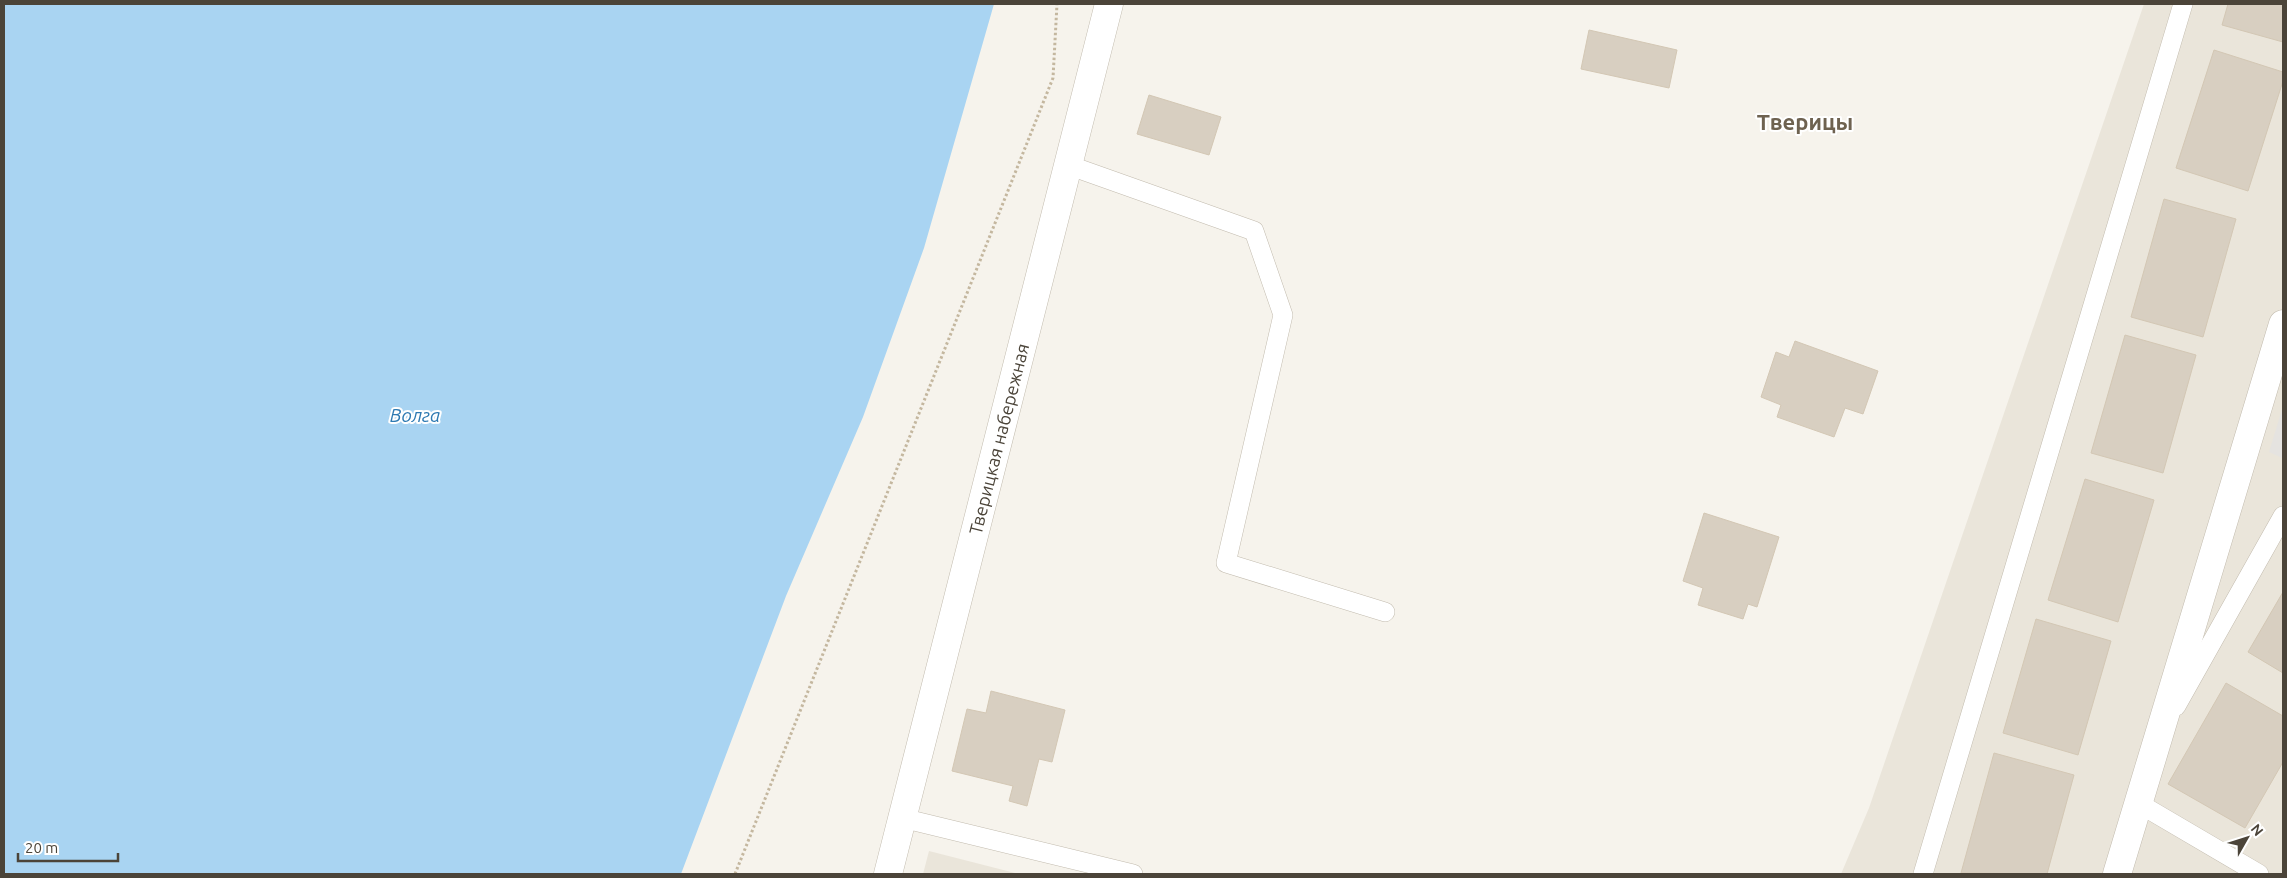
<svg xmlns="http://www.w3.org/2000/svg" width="2287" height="878" viewBox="0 0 2287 878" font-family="Ubuntu,sans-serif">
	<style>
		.residential { fill: #eae5da }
		.parking { fill: #e5e3e0 }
		.water { fill: #a9d4f2 }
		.building { fill: #d8cfc1; stroke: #d3c7b4 }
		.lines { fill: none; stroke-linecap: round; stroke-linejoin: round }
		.service-casing { stroke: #c2bbae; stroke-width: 20 }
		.minor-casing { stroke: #c2bbae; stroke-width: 29 }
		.path { stroke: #c4b79f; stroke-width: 3; stroke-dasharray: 2.5 2.5; stroke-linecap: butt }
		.service { stroke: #fff; stroke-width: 19 }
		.minor { stroke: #fff; stroke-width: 28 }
		.labels { text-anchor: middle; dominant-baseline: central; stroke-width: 4; stroke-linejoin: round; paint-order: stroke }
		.street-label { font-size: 18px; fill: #4b4439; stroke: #fff }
		.water-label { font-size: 19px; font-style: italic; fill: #2e7ab2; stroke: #fff }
		.district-label { font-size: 22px; font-weight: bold; fill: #6e6250; stroke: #fff }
	</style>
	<rect width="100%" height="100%" fill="#f6f3ec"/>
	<g class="residential">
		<polygon points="2144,4 2283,4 2283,874 1841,874 1869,808"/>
		<polygon points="929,851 1019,874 923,874"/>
	</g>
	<polygon class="parking" points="2283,406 2283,455 2282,458 2269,452"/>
	<polygon class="water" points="4,4 994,4 924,248 863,417 786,596 681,874 4,874"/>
	<g class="building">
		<polygon points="2228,4 2283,4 2283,42 2222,25"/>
		<polygon points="1589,30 1677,50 1669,88 1581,69"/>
		<polygon points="2214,50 2283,72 2283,81 2248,191 2176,168"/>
		<polygon points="1149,95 1221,117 1209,155 1137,134"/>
		<polygon points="2164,199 2236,219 2203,337 2131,317"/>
		<polygon points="2125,335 2196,355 2163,473 2091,453"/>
		<polygon points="1795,341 1878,371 1863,414 1845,408 1834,437 1777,417 1781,405 1761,397 1776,352 1789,357"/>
		<polygon points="2085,479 2154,500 2118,622 2048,600"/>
		<polygon points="1704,513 1779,537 1757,607 1748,604 1743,619 1698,605 1703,588 1683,581"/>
		<polygon points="2283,592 2283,673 2248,652"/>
		<polygon points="2036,619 2111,641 2078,755 2003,733"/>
		<polygon points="2226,683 2283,716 2283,762 2245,828 2168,784"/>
		<polygon points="991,691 1065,710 1052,762 1039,759 1027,806 1009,801 1013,786 952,771 967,709 986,713"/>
		<polygon points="1994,753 2074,775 2047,874 1961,873"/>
	</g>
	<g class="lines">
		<defs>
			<g id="service">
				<polyline points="1068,165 1254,231 1283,315 1226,563 1385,612"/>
				<polyline points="2176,706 2283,516"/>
				<polyline points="2138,803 2259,874"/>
				<polyline points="902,818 1133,874"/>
				<polyline points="1923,874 2183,4"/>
			</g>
			<g id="minor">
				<path id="s1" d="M 888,874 L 1109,4"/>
				<polyline points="2117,874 2283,324"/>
			</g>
		</defs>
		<use href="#service" class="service-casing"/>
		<use href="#minor" class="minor-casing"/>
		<polyline class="path" points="735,874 1053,78 1057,4"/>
		<use href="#service" class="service"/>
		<use href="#minor" class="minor"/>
	</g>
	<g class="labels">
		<g class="street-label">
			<text stroke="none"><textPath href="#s1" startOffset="449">Тверицкая набережная</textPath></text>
		</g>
		<g class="water-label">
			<text x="415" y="415">Волга</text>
		</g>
		<g class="district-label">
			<text x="1805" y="121">Тверицы</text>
		</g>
	</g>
	<rect width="2287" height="878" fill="none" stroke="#4b4439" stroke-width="10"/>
	<g transform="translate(2247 838) rotate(51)" stroke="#ffffff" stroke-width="4" paint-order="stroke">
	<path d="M0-4L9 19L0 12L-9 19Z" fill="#4b4439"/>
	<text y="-8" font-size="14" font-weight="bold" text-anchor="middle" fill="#4b4439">N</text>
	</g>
	<path d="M18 853v8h100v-8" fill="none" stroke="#4b4439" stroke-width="2.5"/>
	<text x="25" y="853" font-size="15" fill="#4b4439" stroke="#ffffff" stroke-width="4" paint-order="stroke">20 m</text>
</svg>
